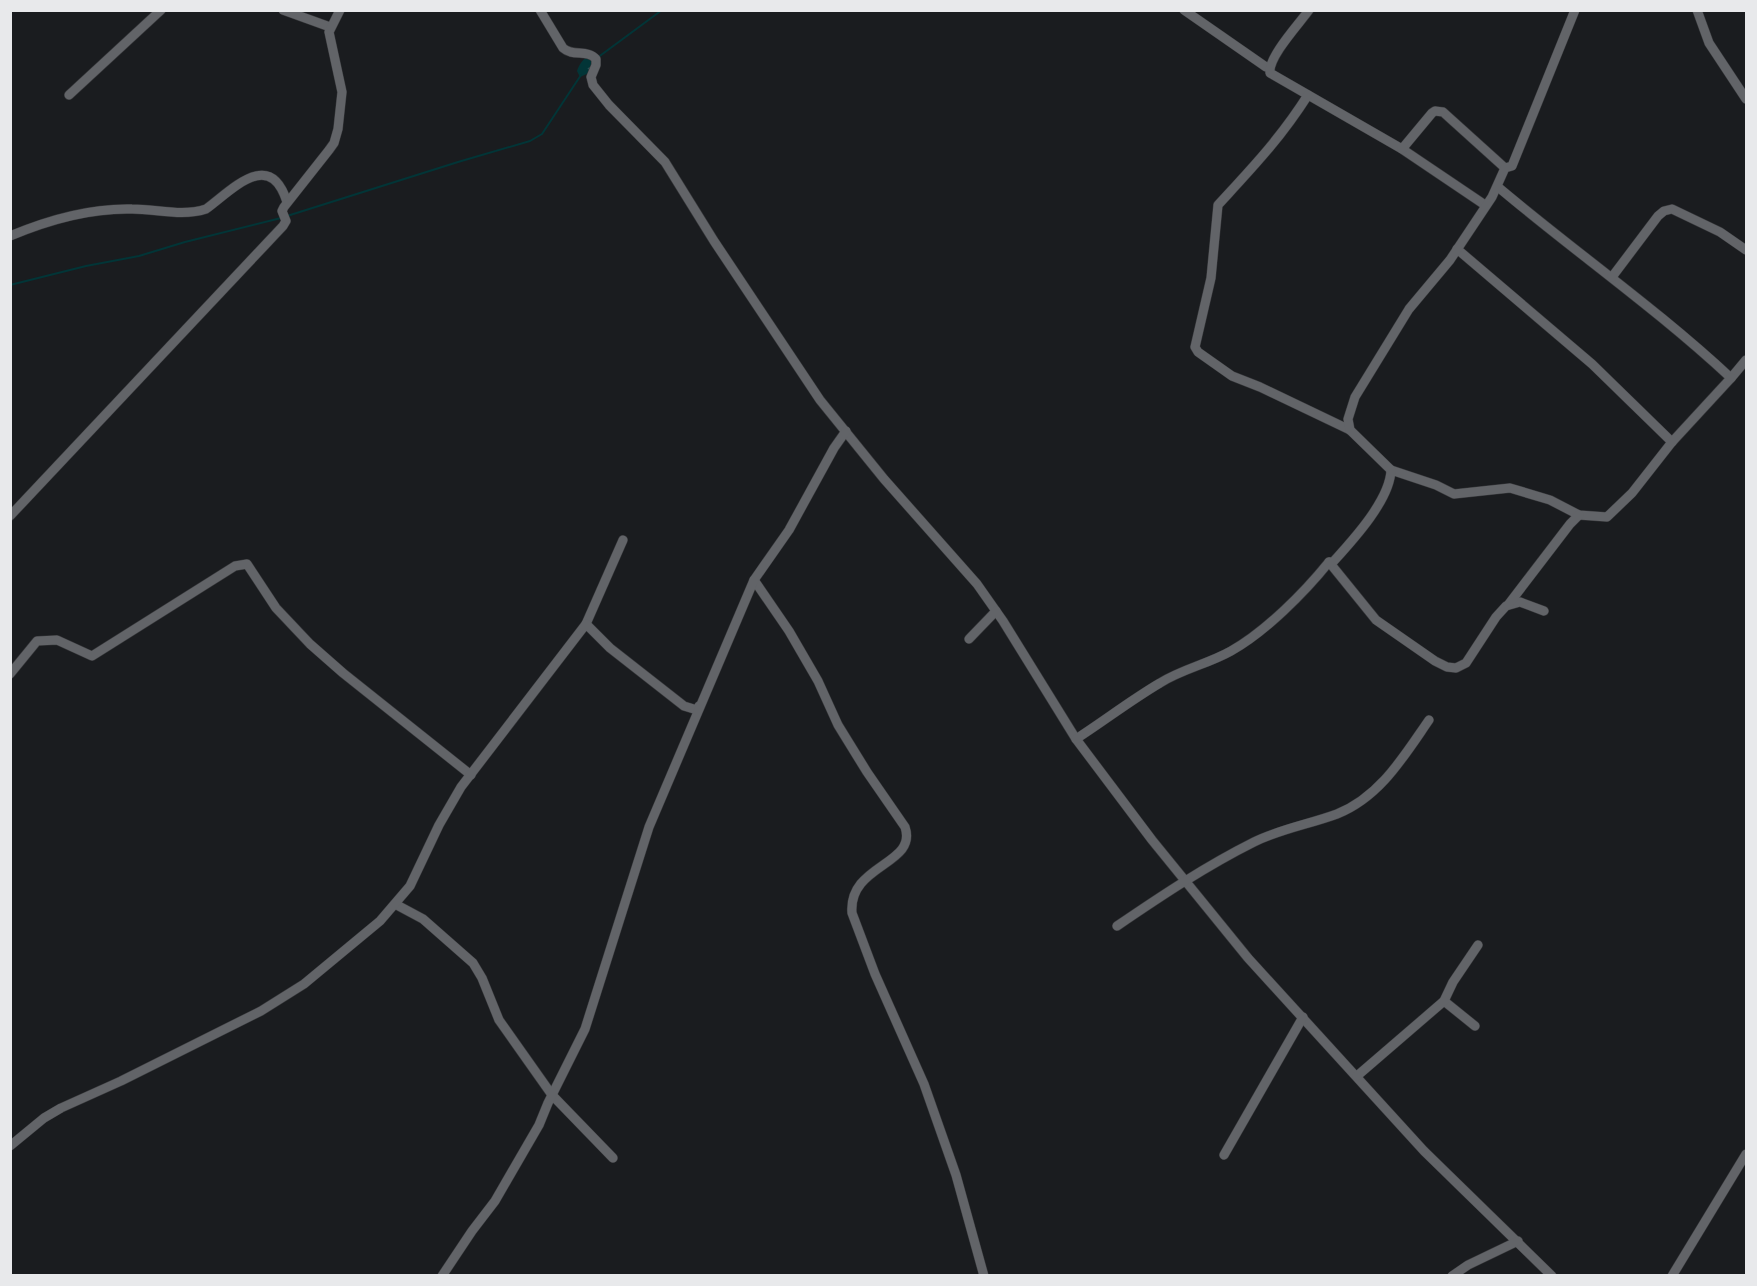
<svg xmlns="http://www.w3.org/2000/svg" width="1757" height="1286" viewBox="0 0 1757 1286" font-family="Mulish,sans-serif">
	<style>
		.water { fill: url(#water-ripples) }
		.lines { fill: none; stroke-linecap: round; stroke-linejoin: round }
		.stream { stroke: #023537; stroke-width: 2 }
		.minor-casing { stroke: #37383b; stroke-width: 10 }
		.minor { stroke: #626468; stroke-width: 9 }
	</style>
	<defs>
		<pattern id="water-ripples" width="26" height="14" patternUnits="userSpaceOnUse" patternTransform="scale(1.5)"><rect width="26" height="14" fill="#023537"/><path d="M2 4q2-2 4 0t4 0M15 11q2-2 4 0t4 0" fill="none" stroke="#275254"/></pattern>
	</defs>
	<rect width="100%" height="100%" fill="#1a1c1f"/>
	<path class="water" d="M 588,56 L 594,60 L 593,71 L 580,77 L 577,71 C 579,65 582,60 588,56 Z"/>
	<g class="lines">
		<g class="stream">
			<polyline points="597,58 662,10"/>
			<polyline points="287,216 458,162 530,141 542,134 581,75"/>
			<polyline points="10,285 86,266 139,256 185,242 281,218"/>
		</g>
		<defs>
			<g id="minor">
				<polyline points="283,10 330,27"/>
				<path d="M 540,10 L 563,48 C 573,57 587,49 596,59 L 596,65 L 591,77 L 593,85 L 609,105 L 665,162 L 714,241 L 820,400 L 884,479 L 977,584 L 1003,621 L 1076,739 L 1152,840 L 1248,958 L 1424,1151 L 1552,1276"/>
				<polyline points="1184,10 1266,67 1270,67"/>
				<path d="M 1309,10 C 1299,24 1268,57 1270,73 L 1402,149 L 1485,205"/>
				<polyline points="1697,10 1709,43 1746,99"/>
				<polyline points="69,95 161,10"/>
				<path d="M 1308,95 C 1280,139 1252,168 1218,205 L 1211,278 L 1195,347 L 1198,352 L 1232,376 L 1260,387 L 1350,430"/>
				<polyline points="1402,149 1432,113 1435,111 1443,112 1505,168"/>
				<path d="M 1498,187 C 1575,252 1657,309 1731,378 L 1746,360"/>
				<path d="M 10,236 C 48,220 91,208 132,209 C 157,209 182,217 206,209 C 233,189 270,148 287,202"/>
				<polyline points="1457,249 1592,364 1672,442"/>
				<polyline points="1612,277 1658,216 1664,211 1672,209 1720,232 1746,250"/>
				<polyline points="1391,470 1436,485 1454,494 1510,488 1550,500 1579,515 1607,517 1632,493 1672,442 1731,378"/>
				<polyline points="10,516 283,226 286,221 282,211 284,207 329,150 334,143 338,129 342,92 329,32 340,10"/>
				<polyline points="1329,562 1376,620 1435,661 1447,667 1456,668 1466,663 1496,617 1506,606 1520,602 1544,611"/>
				<path d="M 754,580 L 789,631 L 818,681 L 838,725 L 867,772 L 905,827 C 918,865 848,864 852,913 L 875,974 L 924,1084 L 956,1175 L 984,1276"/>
				<polyline points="1508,605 1570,524 1579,515"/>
				<polyline points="586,624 623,540"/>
				<polyline points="969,639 996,611"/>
				<polyline points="10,674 37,641 57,640 92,656 235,566 247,564 276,608 310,644 343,673 471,775"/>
				<path d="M 1076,739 C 1104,721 1131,700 1160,683 C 1182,669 1208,664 1231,651 C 1265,632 1304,593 1329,562 L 1333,562 C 1353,540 1390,500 1391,470 L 1350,430 L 1348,419 L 1355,397 L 1409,309 L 1450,260 L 1492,197 L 1505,168 L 1512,166 L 1575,10"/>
				<polyline points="395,904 423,919 473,963 482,978 499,1020 552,1095 613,1158"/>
				<path d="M 1117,926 C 1161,896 1206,866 1254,842 C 1280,829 1310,824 1337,814 C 1380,797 1404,756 1429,720"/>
				<polyline points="1444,1001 1475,1026"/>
				<polyline points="1357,1076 1444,1001 1453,982 1478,945"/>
				<polyline points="10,1146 44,1118 61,1108 121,1081 261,1011 304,984 380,921 410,886 439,825 461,787 586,624 610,648 684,706 697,710 699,706"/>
				<polyline points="1224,1155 1303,1017"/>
				<polyline points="442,1276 472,1231 495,1201 539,1125 548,1103 585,1029 649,827 754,580 789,530 834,448 846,431"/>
				<polyline points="1452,1276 1468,1265 1518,1241"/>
				<polyline points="1672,1276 1746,1154"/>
			</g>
		</defs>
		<use href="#minor" class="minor-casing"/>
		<use href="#minor" class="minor"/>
	</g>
	<rect width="1757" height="1286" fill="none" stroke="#e8e9eb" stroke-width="24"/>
</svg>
